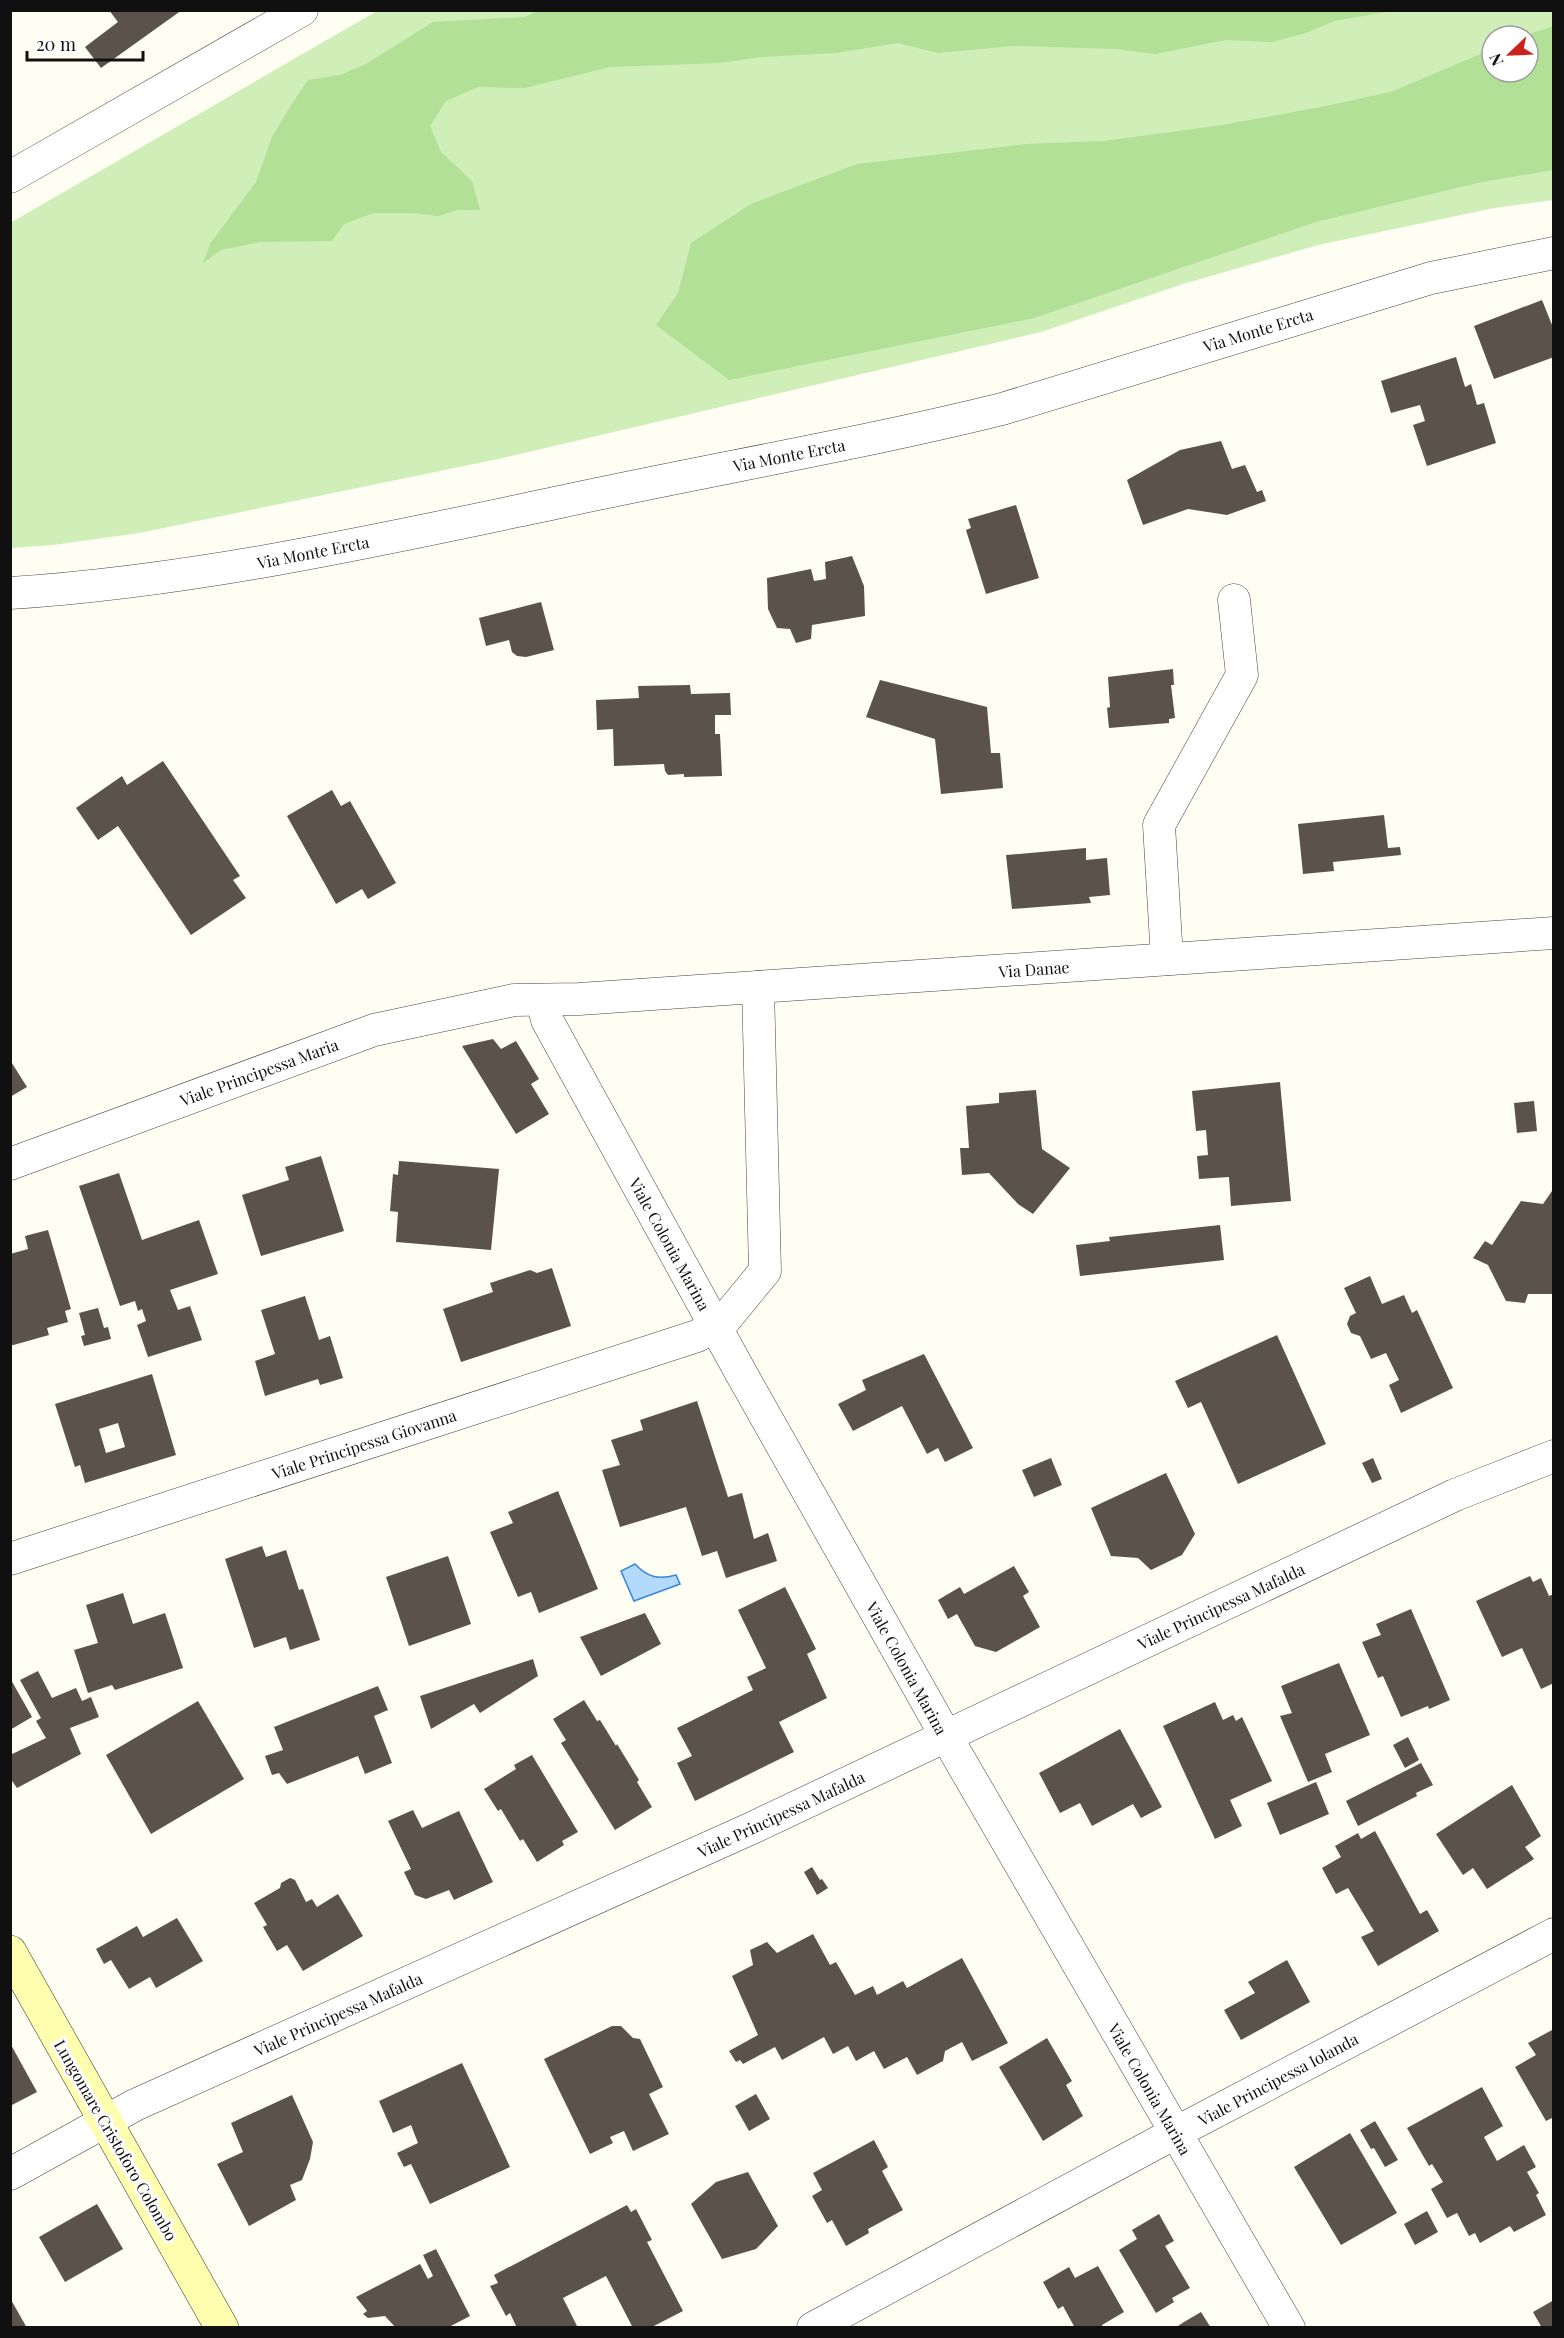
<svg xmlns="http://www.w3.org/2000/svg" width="1564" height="2338" viewBox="0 0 1564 2338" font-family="'Playfair Display',serif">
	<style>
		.green { fill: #cfeeb8; fill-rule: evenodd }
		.forest { fill: #b1e096 }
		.water { fill: #b3dafb; stroke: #3388d8; stroke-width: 1.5 }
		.building { fill: #5a524b; fill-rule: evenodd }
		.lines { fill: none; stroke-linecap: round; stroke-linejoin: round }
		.street-casing { stroke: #434343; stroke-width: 33 }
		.secondary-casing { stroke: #323232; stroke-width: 34 }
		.street { stroke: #fff; stroke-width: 32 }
		.secondary { stroke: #fffdae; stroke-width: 33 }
		.labels { text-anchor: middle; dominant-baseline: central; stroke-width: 6; stroke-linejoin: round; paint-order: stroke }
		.street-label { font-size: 16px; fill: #101010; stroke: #fff }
	</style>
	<rect width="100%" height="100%" fill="#fffef3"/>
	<path class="green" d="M 377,11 L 1553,11 L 1553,200 L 1494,208 L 1318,245 L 1183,284 L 1041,332 L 498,459 L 139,533 L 53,545 L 11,548 L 10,223 ZM 1492,36 L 1528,36 L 1528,72 L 1492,72 Z"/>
	<g class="forest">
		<polygon points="539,10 1392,10 1392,11 1334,21 1306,33 1272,42 1226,40 1155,54 1116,49 1013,46 938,53 898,43 836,53 761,57 720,63 610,67 525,88 478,87 446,101 430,126 441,152 472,181 480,210 458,210 438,216 412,213 373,213 344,224 332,241 260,242 221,250 203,263 210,244 256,182 272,137 293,102 308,80 340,75 366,64 433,22 525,17"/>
		<polygon points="1553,26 1553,170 1477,183 1316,222 1034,318 729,380 656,325 678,293 691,243 751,204 857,164 1026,144 1104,141 1222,125 1321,107 1391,92 1492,49 1492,72 1528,72 1528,36 1524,36"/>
	</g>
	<path class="water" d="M 635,1564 C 647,1577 658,1580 676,1575 L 680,1584 L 634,1601 L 621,1571 Z"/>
	<g class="building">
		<polygon points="109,10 182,10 101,68 85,47 118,22"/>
		<polygon points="1542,300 1554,330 1554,357 1494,379 1474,326"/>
		<polygon points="1456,357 1465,387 1471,384 1477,405 1484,403 1496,443 1427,466 1413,425 1425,421 1420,405 1391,413 1381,381"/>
		<polygon points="1221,441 1232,469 1245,465 1257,492 1262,490 1266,501 1227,515 1188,509 1143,525 1127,480 1180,450"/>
		<polygon points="1016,505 1039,578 986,594 966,530 971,528 968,519"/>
		<polygon points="852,556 864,586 865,616 812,625 811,639 796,643 790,629 777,628 768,609 767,578 811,569 814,581 826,579 825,562"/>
		<polygon points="541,602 554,650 526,657 517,656 512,652 509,640 486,646 479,618"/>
		<polygon points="1173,669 1174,685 1171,685 1175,718 1169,719 1169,723 1109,728 1107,708 1110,707 1108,677"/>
		<polygon points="880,680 987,707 991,753 1000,753 1003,788 941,794 935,739 866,717"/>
		<polygon points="690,685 691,694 730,693 731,715 715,715 715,734 720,734 722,776 684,777 684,774 668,775 665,771 664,764 614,766 613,729 597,730 596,700 639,698 638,686"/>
		<polygon points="163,761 240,876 233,880 246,898 191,935 118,826 98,840 76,808 122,776 127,785"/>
		<polygon points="332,790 341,806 350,801 396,883 368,899 362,889 336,904 287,816"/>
		<polygon points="1384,815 1388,848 1400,847 1401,855 1333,862 1334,871 1303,874 1298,824"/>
		<polygon points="1086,848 1086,860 1107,858 1110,895 1089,897 1091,903 1012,909 1006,855"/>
		<polygon points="493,1039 501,1049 516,1041 539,1079 531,1084 549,1114 516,1134 462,1046"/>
		<polygon points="10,1060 27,1087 10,1097"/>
		<polygon points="1280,1082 1291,1201 1231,1206 1229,1177 1199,1179 1197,1156 1208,1155 1206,1130 1196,1131 1192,1091"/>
		<polygon points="1036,1090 1042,1149 1070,1168 1033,1214 1018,1204 989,1173 962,1175 960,1148 969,1148 966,1106 999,1103 999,1093"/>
		<polygon points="1534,1101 1537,1131 1517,1133 1514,1103"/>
		<polygon points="321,1156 344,1231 261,1256 242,1195 289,1180 285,1167"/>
		<polygon points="399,1161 499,1169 491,1250 396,1242 398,1212 390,1211 393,1174 398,1175"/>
		<polygon points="119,1173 142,1240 199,1220 218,1274 170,1290 178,1310 190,1306 202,1340 148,1357 137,1325 146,1321 142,1309 138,1311 135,1301 120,1306 79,1186"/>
		<polygon points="1554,1188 1554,1294 1528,1294 1525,1303 1506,1301 1488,1265 1473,1258 1485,1241 1492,1245 1521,1201 1543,1204"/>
		<polygon points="1220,1225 1224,1260 1080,1276 1076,1245 1110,1241 1109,1237"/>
		<polygon points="48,1230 71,1309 65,1311 68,1322 47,1328 49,1335 10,1346 10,1254 28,1249 25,1236"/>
		<polygon points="552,1268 571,1326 461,1362 443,1309 493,1292 490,1283 530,1270 537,1273"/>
		<polygon points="1370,1276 1382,1304 1404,1295 1412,1313 1417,1310 1453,1388 1401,1413 1389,1385 1399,1380 1386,1353 1371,1359 1360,1336 1351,1333 1347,1324 1350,1316 1356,1313 1344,1288"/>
		<polygon points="305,1296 319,1340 330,1336 343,1378 320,1385 318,1379 265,1396 255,1361 275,1354 261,1310"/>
		<polygon points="98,1308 104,1328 108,1327 111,1339 84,1346 81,1336 85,1335 79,1313"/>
		<polygon points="1277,1335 1326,1444 1238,1484 1201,1402 1188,1408 1175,1381"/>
		<polygon points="924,1354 973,1448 945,1462 938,1448 927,1454 902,1406 853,1431 838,1404 866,1390 862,1380"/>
		<path d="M 152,1374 L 176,1455 L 85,1483 L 80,1465 L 75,1467 L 55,1404 ZM 118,1423 L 125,1447 L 106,1453 L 99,1429 Z"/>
		<polygon points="697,1401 728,1497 742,1493 754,1539 768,1533 777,1561 726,1578 717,1551 702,1556 686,1507 620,1527 602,1470 620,1465 611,1440 643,1430 640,1420"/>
		<polygon points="1051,1458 1062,1485 1034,1497 1022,1470"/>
		<polygon points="1373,1458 1382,1479 1372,1483 1362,1463"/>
		<polygon points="1166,1473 1195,1534 1182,1555 1151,1570 1138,1558 1111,1556 1091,1508"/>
		<polygon points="558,1491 598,1589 539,1613 531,1592 518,1597 490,1532 513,1523 508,1512"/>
		<polygon points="262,1546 266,1557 286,1550 299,1590 303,1589 320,1640 290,1650 286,1637 254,1648 225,1559"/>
		<polygon points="448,1556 471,1624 409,1646 386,1577"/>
		<polygon points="1014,1566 1029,1592 1023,1596 1040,1627 996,1652 975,1646 957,1614 948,1619 938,1600 960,1587 964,1594"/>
		<polygon points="1530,1576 1533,1582 1541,1578 1549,1596 1554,1594 1554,1683 1541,1689 1522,1648 1502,1657 1476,1601"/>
		<polygon points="785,1587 816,1649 807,1654 827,1698 779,1722 794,1752 695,1801 677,1763 692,1756 677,1728 753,1690 747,1677 766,1668 738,1610"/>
		<polygon points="123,1593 133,1624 165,1613 183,1668 115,1690 112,1685 88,1693 74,1650 98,1643 86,1605"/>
		<polygon points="1411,1609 1450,1700 1429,1709 1428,1706 1401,1717 1383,1676 1378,1678 1362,1642 1381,1635 1376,1624"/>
		<polygon points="645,1613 661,1644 601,1676 580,1637"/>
		<polygon points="533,1659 538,1676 480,1713 474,1704 431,1729 420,1696"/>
		<polygon points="1339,1663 1370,1735 1325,1754 1332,1772 1308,1782 1280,1716 1292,1713 1281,1686"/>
		<polygon points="38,1671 52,1698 76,1688 82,1701 91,1697 99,1717 70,1728 81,1754 17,1788 10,1778 10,1755 46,1738 36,1721 41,1718 20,1680"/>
		<polygon points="10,1678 32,1717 10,1730"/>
		<polygon points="378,1686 388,1710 374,1716 392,1763 365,1774 358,1756 287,1784 279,1773 272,1775 265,1756 283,1750 274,1727"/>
		<polygon points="584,1700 597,1721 600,1720 616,1746 617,1744 639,1780 637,1782 652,1807 615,1830 561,1743 566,1740 553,1719"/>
		<polygon points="198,1701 244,1779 151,1834 106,1755"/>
		<polygon points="1215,1702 1223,1720 1233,1715 1236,1721 1242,1717 1272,1781 1230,1800 1242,1826 1215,1839 1163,1726"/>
		<polygon points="1120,1729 1162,1807 1141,1818 1133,1804 1092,1826 1080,1803 1060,1813 1039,1773"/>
		<polygon points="1408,1737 1419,1760 1405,1768 1393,1745"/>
		<polygon points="532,1755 578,1832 562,1841 564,1845 537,1862 523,1839 520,1841 501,1809 498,1811 484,1789 516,1769 514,1765"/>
		<polygon points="1421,1763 1433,1785 1416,1793 1417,1796 1358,1826 1346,1801"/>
		<polygon points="1316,1782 1329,1814 1280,1835 1267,1803"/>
		<polygon points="1512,1785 1541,1836 1525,1847 1534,1859 1487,1889 1473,1868 1463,1875 1436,1834"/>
		<polygon points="413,1810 422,1828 459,1811 493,1882 454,1900 449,1890 426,1899 415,1895 404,1872 411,1869 388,1821"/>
		<polygon points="1375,1831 1420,1914 1427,1910 1439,1931 1378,1966 1361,1937 1374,1931 1348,1888 1336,1894 1322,1868 1341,1857 1335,1846 1358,1833 1361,1839"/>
		<polygon points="812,1867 820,1880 822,1879 828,1888 817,1895 804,1872"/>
		<polygon points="290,1878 295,1880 306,1902 312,1899 317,1907 338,1894 363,1936 303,1971 287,1945 277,1951 263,1927 267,1925 254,1903 280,1888 281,1883"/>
		<polygon points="177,1918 203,1961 156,1988 150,1977 129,1989 111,1960 104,1964 96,1949 137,1926 143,1937"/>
		<polygon points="813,1934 830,1965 836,1962 855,1995 873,1986 877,1995 903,1981 907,1988 962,1958 1008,2043 972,2061 962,2042 945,2051 943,2061 917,2075 907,2057 884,2069 874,2051 856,2061 848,2046 833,2054 824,2037 782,2060 775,2047 743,2064 740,2060 736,2062 729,2051 758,2035 732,1976 753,1965 750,1950 767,1942 777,1953"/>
		<polygon points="1287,1960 1310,2002 1241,2040 1224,2010 1255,1993 1248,1982"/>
		<polygon points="612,2026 621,2026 633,2038 640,2039 663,2087 649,2094 669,2134 633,2151 624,2131 610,2137 613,2143 590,2154 544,2059"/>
		<polygon points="1554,2029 1554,2117 1546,2121 1515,2067 1536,2055 1528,2043"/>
		<polygon points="1047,2038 1072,2081 1066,2085 1083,2116 1043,2141 999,2067"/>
		<polygon points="10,2043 37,2092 10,2106"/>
		<polygon points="462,2063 510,2167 430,2204 411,2164 404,2167 397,2153 418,2143 411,2125 393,2133 379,2101"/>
		<polygon points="1482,2087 1503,2126 1484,2137 1497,2161 1524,2145 1536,2167 1527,2172 1539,2193 1536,2195 1546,2215 1514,2232 1510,2226 1480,2243 1475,2233 1469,2236 1457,2213 1447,2218 1431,2189 1443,2182 1432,2164 1429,2166 1407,2128"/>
		<polygon points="756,2094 770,2119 749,2131 735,2106"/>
		<polygon points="292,2095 313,2142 310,2159 302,2180 290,2185 296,2200 249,2226 217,2164 243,2152 231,2123"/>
		<polygon points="1375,2121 1398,2160 1385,2167 1374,2148 1371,2149 1360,2130"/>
		<polygon points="1350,2133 1397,2213 1341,2245 1294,2167"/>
		<polygon points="874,2140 888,2167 882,2171 903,2210 868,2229 869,2233 846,2246 832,2220 827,2223 812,2196 822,2190 813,2173"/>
		<polygon points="748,2172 778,2226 756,2249 722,2259 691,2204 716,2182"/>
		<polygon points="97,2204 123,2249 65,2282 39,2237"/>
		<polygon points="627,2205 631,2212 636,2209 652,2240 647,2242 683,2311 650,2328 633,2328 606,2276 563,2298 578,2328 517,2328 510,2313 506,2316 490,2286 498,2283 494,2275"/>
		<polygon points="1427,2211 1438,2232 1415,2245 1404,2224"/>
		<polygon points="1159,2214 1174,2241 1165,2246 1190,2288 1172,2298 1174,2302 1156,2313 1119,2250 1137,2239 1132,2230"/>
		<polygon points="436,2249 470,2316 447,2328 396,2328 385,2316 368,2318 363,2314 367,2311 356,2297 420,2264 428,2279 433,2276 423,2255"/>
		<polygon points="1098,2266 1124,2312 1102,2325 1103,2328 1075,2328 1063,2306 1058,2309 1043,2282 1069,2267 1075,2278"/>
		<polygon points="10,2298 27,2328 10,2328"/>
		<polygon points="1554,2300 1554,2328 1542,2328 1533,2312"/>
		<polygon points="1201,2312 1211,2328 1175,2328 1184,2322"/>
	</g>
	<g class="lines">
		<defs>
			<g id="street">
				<polyline points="10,177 302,10"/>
				<path d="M 10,593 C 196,581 379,540 560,502 C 707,470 856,445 1002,409 L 1431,278 L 1554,253"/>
				<polyline points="1167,959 1159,825 1242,675 1234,600"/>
				<polyline points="542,1000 547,1020 741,1373 946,1736 1289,2328"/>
				<polyline points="10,1164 374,1030 514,1000 579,999 1554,933"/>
				<polyline points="10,1559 697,1336 723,1322 765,1271 758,987"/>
				<polyline points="10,2174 135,2105 752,1828 1455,1495 1554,1456"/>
				<polyline points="813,2328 1175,2133 1554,1934"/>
			</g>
			<polyline id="secondary" points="10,1952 222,2328"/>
		</defs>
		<use href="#street" class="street-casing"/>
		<use href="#secondary" class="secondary-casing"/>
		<use href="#street" class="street"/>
		<use href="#secondary" class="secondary"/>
	</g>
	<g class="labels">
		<g class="street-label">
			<text transform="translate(1258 330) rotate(-17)">Via Monte Ercta</text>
			<text transform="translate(789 455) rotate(-11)">Via Monte Ercta</text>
			<text transform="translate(313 552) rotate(-11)">Via Monte Ercta</text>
			<text transform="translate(1034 969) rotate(-4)">Via Danae</text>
			<text transform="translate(259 1072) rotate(-20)">Viale Principessa Maria</text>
			<text transform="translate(670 1244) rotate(61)">Viale Colonia Marina</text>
			<text transform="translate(364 1444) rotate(-18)">Viale Principessa Giovanna</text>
			<text transform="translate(1221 1606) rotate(-25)">Viale Principessa Mafalda</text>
			<text transform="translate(907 1668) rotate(61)">Viale Colonia Marina</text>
			<text transform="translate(781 1814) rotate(-25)">Viale Principessa Mafalda</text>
			<text transform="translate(338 2014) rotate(-24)">Viale Principessa Mafalda</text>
			<text transform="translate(1278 2079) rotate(-28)">Viale Principessa Iolanda</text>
			<text transform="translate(1150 2089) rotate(60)">Viale Colonia Marina</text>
			<text transform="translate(116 2140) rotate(60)">Lungomare Cristoforo Colombo</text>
		</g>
	</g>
	<rect width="1564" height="2338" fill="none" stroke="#101010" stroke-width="24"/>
	<g transform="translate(1510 54) rotate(247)"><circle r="28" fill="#ffffff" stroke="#9f9f9f" stroke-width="1.5"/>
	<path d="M0-4.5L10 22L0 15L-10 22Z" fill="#cd221b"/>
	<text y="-9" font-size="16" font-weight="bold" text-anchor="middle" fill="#101010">N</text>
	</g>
	<path d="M27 51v9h116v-9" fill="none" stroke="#101010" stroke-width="3"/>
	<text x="36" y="51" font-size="18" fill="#101010" stroke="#ffffff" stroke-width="4.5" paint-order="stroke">20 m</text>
</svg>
